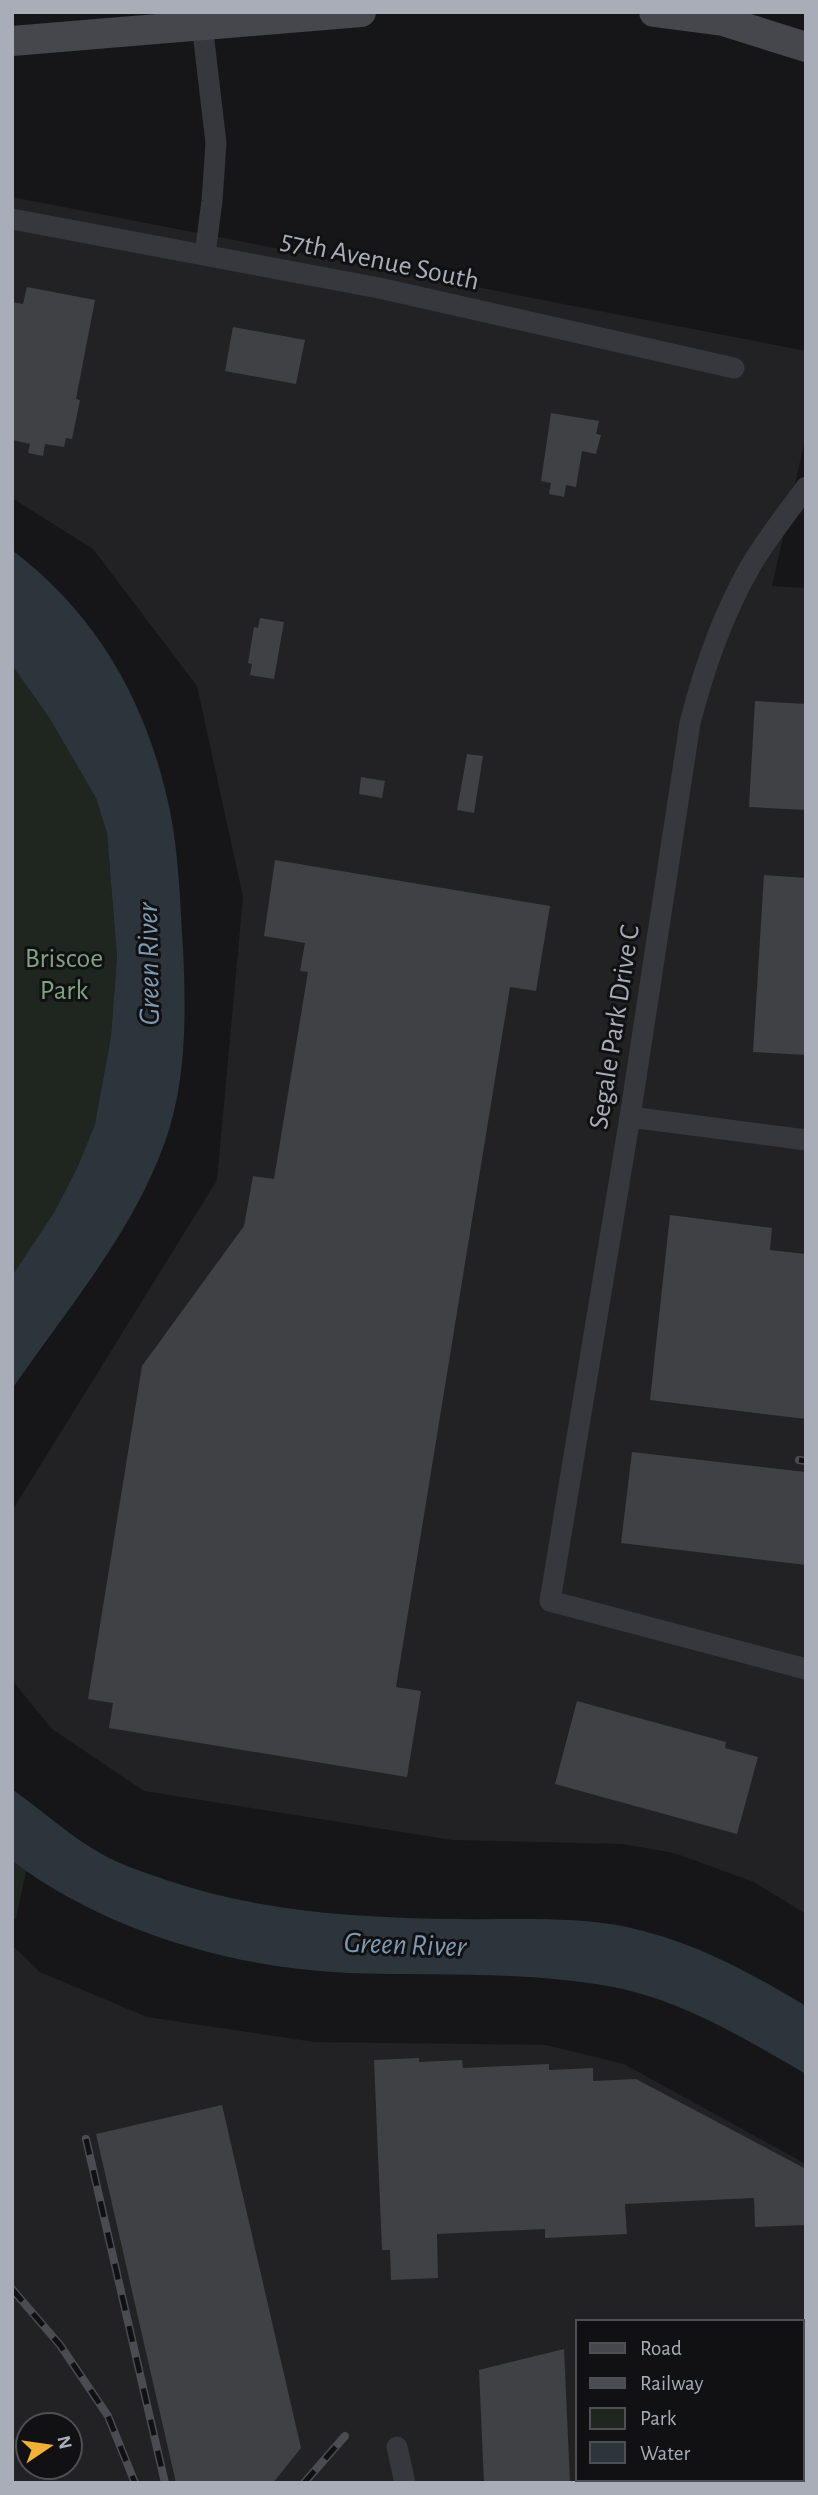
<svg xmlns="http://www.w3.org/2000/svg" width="818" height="2495" viewBox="0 0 818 2495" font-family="'Alegreya Sans',sans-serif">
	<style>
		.built { fill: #222225; fill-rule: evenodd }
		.green { fill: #1e261f }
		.water { fill: #2c353c }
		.building { fill: #404145 }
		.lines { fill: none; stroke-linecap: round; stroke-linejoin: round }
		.minor { stroke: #37383d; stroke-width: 21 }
		.secondary { stroke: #45474d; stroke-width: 30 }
		.rail-casing { stroke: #4a4c52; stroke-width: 8 }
		.rail { stroke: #111113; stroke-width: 5; stroke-dasharray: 16; stroke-linecap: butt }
		.labels { text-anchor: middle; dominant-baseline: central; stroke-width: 6; stroke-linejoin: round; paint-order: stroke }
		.street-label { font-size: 28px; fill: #a8adb8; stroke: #111113 }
		.park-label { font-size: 28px; fill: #7fa381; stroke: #111113 }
		.water-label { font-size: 30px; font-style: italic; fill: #7f9bb3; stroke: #111113 }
	</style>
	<rect width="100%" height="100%" fill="#161618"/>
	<g class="built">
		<polygon points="12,197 806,351 806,435 772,586 806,588 806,1914 754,1882 674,1853 622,1844 452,1840 144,1791 52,1729 12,1680 12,1511 217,1180 243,897 197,686 93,549 12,498"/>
		<path d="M 12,1945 L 40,1972 L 147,2017 L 315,2042 L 546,2045 L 624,2064 L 806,2164 L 806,2483 L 12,2483 ZM 578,2322 L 802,2322 L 802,2479 L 578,2479 ZM 28,2425 L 70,2425 L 70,2467 L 28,2467 Z"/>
	</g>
	<g class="green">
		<polygon points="12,665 50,719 96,798 107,833 117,957 111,1036 95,1124 78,1166 55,1211 12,1276"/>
		<polygon points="12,1861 26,1871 16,1919 12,1916"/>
	</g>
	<g class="water">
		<path d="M 12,550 C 99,616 148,705 170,811 C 179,856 180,903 183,948 C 186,1012 187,1081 165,1142 C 132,1234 67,1309 12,1389 L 12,1276 L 55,1211 L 78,1166 L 95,1124 L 111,1036 L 117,957 L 107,833 L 96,798 L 50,719 L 12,665 Z"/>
		<path d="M 12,1789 C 43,1811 73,1839 107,1857 C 125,1866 146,1873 166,1880 C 261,1912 358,1918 458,1919 C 514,1920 572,1916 627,1927 C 693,1941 749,1972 806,2006 L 806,2074 C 743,2038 681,1999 608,1986 C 524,1971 435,1976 349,1973 C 232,1968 108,1932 12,1861 Z"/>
	</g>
	<g class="building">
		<polygon points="27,287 95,300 76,399 80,400 72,439 66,438 64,447 45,444 43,456 28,453 30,444 12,440 12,302 23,304"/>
		<polygon points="233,327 305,340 296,384 225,371"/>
		<polygon points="551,413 599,421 596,434 601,435 596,454 582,451 576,487 566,485 564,497 549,494 551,483 541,481"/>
		<polygon points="260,618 284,622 274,679 250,675 252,664 248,663 254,627 258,628"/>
		<polygon points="755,701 806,704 806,810 749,807"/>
		<polygon points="467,754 483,756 474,813 457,810"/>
		<polygon points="361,777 385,781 382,798 359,794"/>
		<polygon points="275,860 550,906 536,991 510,987 396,1687 421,1691 407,1777 109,1728 113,1703 88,1699 142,1366 244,1226 253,1176 274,1179 308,972 300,971 305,943 264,936"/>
		<polygon points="764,875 806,878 806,1055 753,1052"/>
		<polygon points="670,1215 772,1228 770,1250 806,1254 806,1419 650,1400"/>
		<polygon points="632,1452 806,1472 806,1565 621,1543"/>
		<polygon points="577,1701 726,1742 725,1748 758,1757 737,1834 555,1784"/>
		<polygon points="419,2058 419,2062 462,2060 463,2068 549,2064 549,2070 593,2068 593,2081 636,2079 806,2169 806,2225 755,2227 754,2198 625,2204 627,2234 545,2238 545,2229 437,2234 438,2278 391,2280 390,2250 382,2250 374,2060"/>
		<polygon points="222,2105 301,2448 273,2483 176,2483 96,2134"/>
		<polygon points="564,2349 570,2483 484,2483 479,2370"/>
	</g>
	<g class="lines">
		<g class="minor">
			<polyline points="202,24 216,143 212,201 205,254"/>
			<polyline points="12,219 379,288 734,368"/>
			<path d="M 806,487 C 787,514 766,539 750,567 C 722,616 704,668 690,723 L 630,1117 L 550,1601 L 806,1669"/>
			<polyline points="630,1117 806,1140"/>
			<polyline points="397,2447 405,2483"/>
		</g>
		<g class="secondary">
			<polyline points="654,12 723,21 806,47"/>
			<polyline points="12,41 361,12"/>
		</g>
		<defs>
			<g id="rail">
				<polyline points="799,1460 806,1461"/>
				<polyline points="86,2139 165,2483"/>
				<polyline points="12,2289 60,2345 108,2416 135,2483"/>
				<polyline points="304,2483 345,2436"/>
			</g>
		</defs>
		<use href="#rail" class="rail-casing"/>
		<use href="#rail" class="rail"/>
	</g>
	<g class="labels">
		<g class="street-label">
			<text transform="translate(380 261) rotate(12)">57th Avenue South</text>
			<text transform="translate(615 1027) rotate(-81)">Segale Park Drive C</text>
		</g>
		<g class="park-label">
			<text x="64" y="959">Briscoe<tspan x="64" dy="32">Park</tspan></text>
		</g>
		<g class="water-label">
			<text transform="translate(149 964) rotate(-91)">Green River</text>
			<text transform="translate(405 1945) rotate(2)">Green River</text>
		</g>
	</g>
	<rect width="818" height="2495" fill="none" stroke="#a8adb8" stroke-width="28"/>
	<rect x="576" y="2320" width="228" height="161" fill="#111113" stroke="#4d4f55" stroke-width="2"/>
	<rect x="590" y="2343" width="35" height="10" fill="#45474d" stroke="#4d4f55" stroke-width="2"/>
	<text x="640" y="2355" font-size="21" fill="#a8adb8">Road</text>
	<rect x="590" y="2378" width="35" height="10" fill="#4a4c52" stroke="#4d4f55" stroke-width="2"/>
	<text x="640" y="2390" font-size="21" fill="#a8adb8">Railway</text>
	<rect x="590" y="2408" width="35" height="21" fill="#1e261f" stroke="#4d4f55" stroke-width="2"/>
	<text x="640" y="2425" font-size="21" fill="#a8adb8">Park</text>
	<rect x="590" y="2442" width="35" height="21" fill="#2c353c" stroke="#4d4f55" stroke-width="2"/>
	<text x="640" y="2460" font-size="21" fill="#a8adb8">Water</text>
	<g transform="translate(49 2446) rotate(77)"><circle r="33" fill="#111113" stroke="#4d4f55" stroke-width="2"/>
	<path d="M0-5L12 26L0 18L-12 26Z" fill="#f2b134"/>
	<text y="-10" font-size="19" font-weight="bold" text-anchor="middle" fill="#a8adb8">N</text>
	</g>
</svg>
